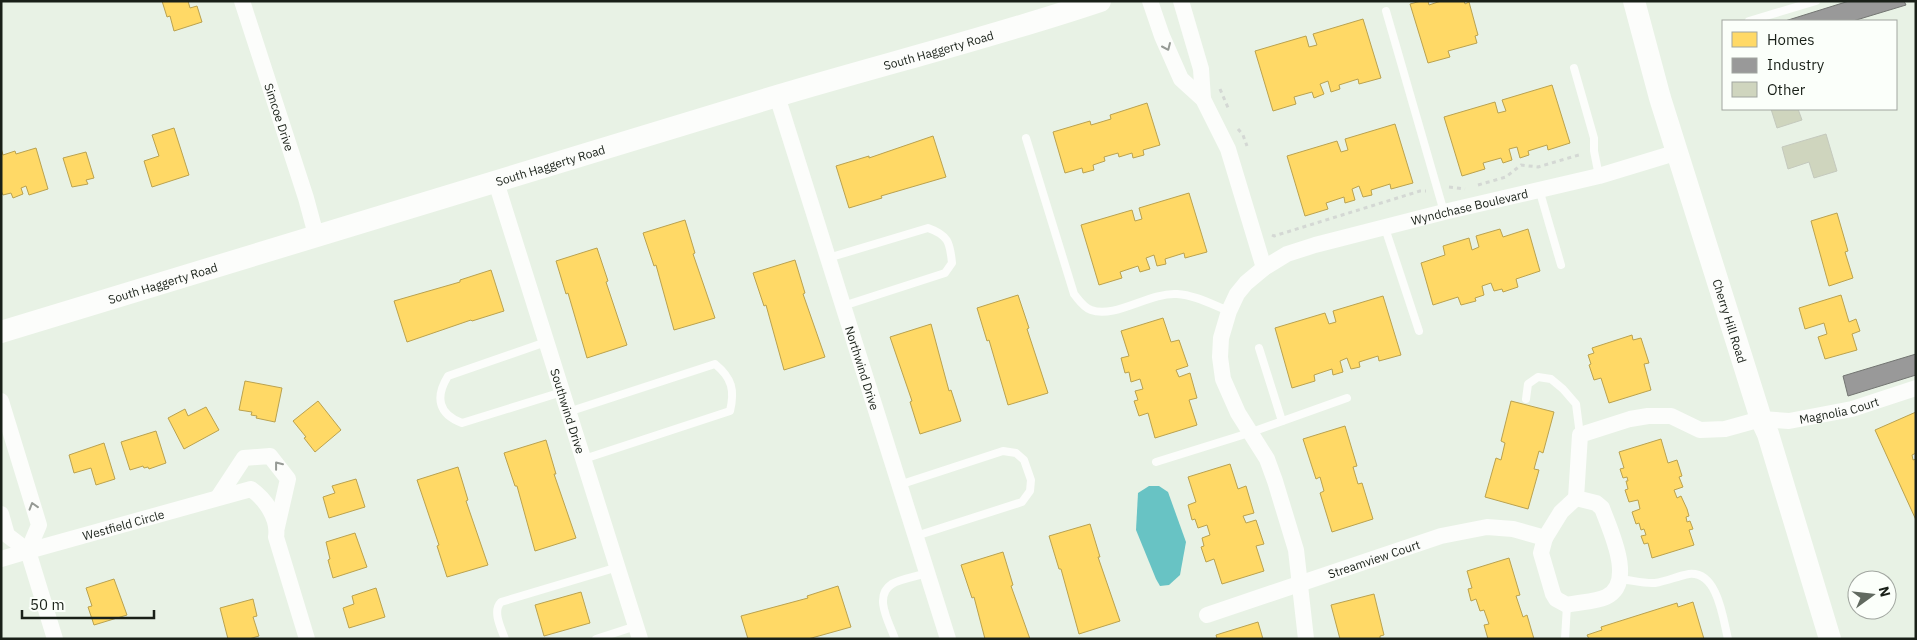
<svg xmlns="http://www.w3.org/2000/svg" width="1917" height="640" viewBox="0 0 1917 640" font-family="'IBM Plex Sans',sans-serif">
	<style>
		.water { fill: #68c3c4 }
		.homes { fill: #ffd966; stroke: #baa24f }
		.industry { fill: #999; stroke: #737572 }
		.building { fill: #cfd5be; stroke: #c4c9bd }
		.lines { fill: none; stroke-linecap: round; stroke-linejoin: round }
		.path { stroke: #d4d8d4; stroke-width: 3; stroke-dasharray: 4 4; stroke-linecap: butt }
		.lane { stroke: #fcfdfb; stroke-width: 8 }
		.street { stroke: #fcfdfb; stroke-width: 16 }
		.secondary { stroke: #fcfdfb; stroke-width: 22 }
		.oneway { stroke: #969a95 }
		.labels { text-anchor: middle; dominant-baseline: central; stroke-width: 5; stroke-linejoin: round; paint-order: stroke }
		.street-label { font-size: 12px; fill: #192018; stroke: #fbfffa }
	</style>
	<rect width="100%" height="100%" fill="#e8f2e5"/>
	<polygon class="water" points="1149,486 1159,486 1168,492 1186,542 1180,575 1169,585 1160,586 1156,579 1136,530 1138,493"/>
	<g class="homes">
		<polygon points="162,1 188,1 190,8 197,6 202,22 174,31 170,16 167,17"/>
		<polygon points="1421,1 1428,1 1429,5 1441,1 1464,1 1465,4 1469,2 1478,35 1475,36 1477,43 1448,51 1450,57 1428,63 1410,4"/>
		<polygon points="1363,19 1381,78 1359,84 1358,79 1339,85 1340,89 1331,92 1328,81 1320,84 1324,94 1314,98 1312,92 1294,97 1296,104 1273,111 1255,51 1306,36 1309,47 1317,45 1313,34"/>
		<polygon points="1552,85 1570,143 1548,150 1547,145 1528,151 1529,155 1520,158 1517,147 1509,149 1512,160 1503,163 1501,158 1483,163 1485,169 1462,176 1444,117 1495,102 1498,113 1506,111 1502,100"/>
		<polygon points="1147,103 1160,145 1143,150 1144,155 1133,158 1132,153 1119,157 1118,153 1104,157 1105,161 1093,165 1094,170 1083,173 1082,168 1065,173 1053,132 1090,121 1091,125 1111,119 1110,115"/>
		<polygon points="1395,124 1413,183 1391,189 1390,184 1371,190 1372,195 1363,197 1359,186 1352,189 1355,200 1345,203 1344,197 1326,203 1328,209 1305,216 1287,156 1337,141 1341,152 1348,150 1345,139"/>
		<polygon points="174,128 189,175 152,187 144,161 159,156 152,135"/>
		<polygon points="933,136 946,177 881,196 882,198 849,208 836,166 869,156 869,158"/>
		<polygon points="1,148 3,155 15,151 16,154 36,148 48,189 29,195 26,186 21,188 23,194 13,198 11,193 3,195 1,191"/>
		<polygon points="86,152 94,178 86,180 88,184 72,187 63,158"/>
		<polygon points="1189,193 1207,252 1185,258 1184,253 1165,259 1166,264 1157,266 1154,255 1146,258 1150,269 1140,272 1138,266 1120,272 1122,278 1099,285 1081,225 1132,210 1135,221 1142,219 1139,208"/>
		<polygon points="1837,213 1848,251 1845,252 1853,278 1829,286 1811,221"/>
		<polygon points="685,220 695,253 693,254 715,318 674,330 656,265 654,266 643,233"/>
		<polygon points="1500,229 1503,237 1528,229 1540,271 1516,279 1518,287 1503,292 1502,289 1494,291 1491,283 1482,286 1484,295 1475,298 1476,301 1461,305 1458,297 1433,305 1421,263 1445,255 1443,246 1469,238 1472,250 1479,247 1476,236"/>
		<polygon points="597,248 608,281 606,282 627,345 587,358 568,293 566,294 556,261"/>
		<polygon points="795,260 805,293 803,294 825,357 784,370 766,305 764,306 753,273"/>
		<polygon points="491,270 504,311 472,321 471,320 407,342 394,301 460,282 460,280"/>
		<polygon points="1018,295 1029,328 1027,329 1048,393 1008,405 989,340 987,341 977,308"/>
		<polygon points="1841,295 1849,322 1856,319 1860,331 1852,334 1857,350 1825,359 1818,337 1827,334 1824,323 1805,329 1799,308"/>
		<polygon points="1383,296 1401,355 1379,361 1378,356 1359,362 1360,367 1351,369 1347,358 1340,361 1343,372 1333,375 1332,369 1314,375 1315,381 1292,388 1275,328 1325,313 1329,324 1336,322 1333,311"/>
		<polygon points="1163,318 1171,342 1179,340 1188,366 1176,370 1179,377 1190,373 1197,398 1189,400 1197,425 1155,438 1148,413 1139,416 1134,401 1138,400 1135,391 1143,389 1140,379 1131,382 1129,372 1125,373 1121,358 1129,356 1121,331"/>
		<polygon points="931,324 949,391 951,390 961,421 920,434 910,402 912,401 890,337"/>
		<polygon points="1632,335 1633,340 1641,338 1649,363 1644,364 1651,390 1609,403 1601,378 1594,380 1589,365 1591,364 1588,355 1594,353 1592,348"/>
		<polygon points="245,381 282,388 275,422 256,418 257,416 251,415 252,412 239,410"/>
		<polygon points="318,401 341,430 315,452 304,438 306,437 293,421"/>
		<polygon points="1511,401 1554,412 1543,453 1539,451 1534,469 1539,470 1528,509 1485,497 1496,458 1501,460 1505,443 1501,441"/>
		<polygon points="206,407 219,430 184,449 168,418 185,409 188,416"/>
		<polygon points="1916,412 1916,453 1912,455 1913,460 1916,459 1916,520 1875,430"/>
		<polygon points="1345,426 1357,466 1353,467 1358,484 1362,483 1373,519 1332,532 1320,493 1324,491 1320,477 1316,479 1303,439"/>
		<polygon points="156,431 166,463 149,469 148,467 144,468 143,466 130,470 121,442"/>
		<polygon points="1661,439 1668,463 1677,460 1682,476 1679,477 1683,487 1674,490 1677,498 1681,496 1687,509 1689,516 1686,517 1687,522 1690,521 1693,529 1689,530 1694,545 1652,558 1648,543 1644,544 1641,536 1646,535 1644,529 1641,530 1639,523 1636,524 1632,512 1640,509 1638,500 1629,502 1625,490 1628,489 1626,481 1628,481 1627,477 1623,478 1620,469 1624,468 1619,452"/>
		<polygon points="546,440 556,474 554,474 576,538 535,551 517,486 515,486 504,453"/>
		<polygon points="104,443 115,479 96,485 91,468 74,473 69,455"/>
		<polygon points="1230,464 1238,489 1246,486 1254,513 1243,516 1246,523 1256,520 1264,544 1256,546 1264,571 1222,584 1214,559 1206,562 1201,547 1204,546 1202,538 1210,535 1207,525 1198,528 1195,519 1192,520 1188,505 1196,502 1188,477"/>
		<polygon points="458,467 468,500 466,501 488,565 447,577 437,546 439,545 417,480"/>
		<polygon points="356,479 365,507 329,518 323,497 335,493 332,486"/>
		<polygon points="1090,524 1100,557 1098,557 1120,621 1079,634 1061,569 1059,569 1049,536"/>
		<polygon points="355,533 367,567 333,578 328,560 330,559 326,542"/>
		<polygon points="1003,552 1013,585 1011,586 1030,639 985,639 974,597 972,598 961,565"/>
		<polygon points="1509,558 1520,595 1516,596 1523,617 1527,615 1534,639 1488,639 1484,625 1489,624 1484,610 1480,611 1476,599 1471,601 1468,589 1472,588 1467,571"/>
		<polygon points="114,579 127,615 94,625 88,607 92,606 86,588"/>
		<polygon points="838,586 851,627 808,639 748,639 741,616 808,598 807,596"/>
		<polygon points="376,588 385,617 349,628 343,608 354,604 352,596"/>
		<polygon points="581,592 590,623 544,636 535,605"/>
		<polygon points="1374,594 1384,635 1380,636 1380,639 1340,639 1331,605"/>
		<polygon points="253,599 257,616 253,617 259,636 249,639 228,639 220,608"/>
		<polygon points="1693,602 1704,639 1589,639 1587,635 1602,630 1601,627 1677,603 1678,607"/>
		<polygon points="1258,622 1263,639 1217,639 1216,635"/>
	</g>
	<g class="industry">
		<polygon points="1849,1 1904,1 1906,5 1853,21 1785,21"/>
		<polygon points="1916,354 1916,375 1848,396 1843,376"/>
	</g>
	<g class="building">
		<polygon points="1771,109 1798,109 1802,120 1777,128"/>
		<polygon points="1826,134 1837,171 1814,178 1809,162 1788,169 1782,147"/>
	</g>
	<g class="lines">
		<g class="path">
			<polyline points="1220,89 1229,110"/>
			<polyline points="1238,129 1243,135 1247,146"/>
			<polyline points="1478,185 1506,177 1521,165 1538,167 1582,154"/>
			<polyline points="1449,187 1465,189"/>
			<polyline points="1272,235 1274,236 1420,191 1426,191"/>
		</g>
		<g class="lane">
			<polyline points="1386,11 1444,212"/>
			<polyline points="1749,21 1816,1"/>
			<polyline points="1574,68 1594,138 1594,151 1599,176"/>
			<path d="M 1026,138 L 1074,294 C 1079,300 1083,307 1091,310 C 1115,319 1150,292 1177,294 C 1195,295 1213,305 1229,311"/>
			<polyline points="1539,189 1561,265"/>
			<polyline points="1385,228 1419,331"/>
			<path d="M 828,258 L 928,228 C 948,235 950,242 952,263 L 945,273 L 843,306"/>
			<path d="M 546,342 L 448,376 C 435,397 438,414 462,423 L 562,392"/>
			<polyline points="1259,348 1282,421"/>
			<polyline points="1526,399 1528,384 1538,377 1551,379 1563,389 1576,404 1580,435"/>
			<path d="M 568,412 L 715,364 C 732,378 735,390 730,411 L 584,459"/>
			<polyline points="1156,462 1249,433 1347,398"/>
			<polyline points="899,485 1003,451 1016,453 1024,460 1031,480 1030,491 1022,502 916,536"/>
			<path d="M 1620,579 C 1631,580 1645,584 1655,583 C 1667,581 1678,576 1689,574 C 1718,571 1723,619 1728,639"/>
			<path d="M 505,639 C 501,628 492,611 501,602 L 618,567"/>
			<polyline points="596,639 636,626"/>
			<path d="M 895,639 C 889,622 873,596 892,584 C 900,579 918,576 927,573"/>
			<polyline points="1565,639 1567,605"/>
		</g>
		<g class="street">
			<path id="s1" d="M 242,1 L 306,198 L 316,235"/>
			<polyline points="1150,1 1162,36 1181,79 1203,99 1228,149 1264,268"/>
			<polyline points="1181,1 1201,69 1203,99"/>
			<path id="s2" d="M 777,96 L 948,639"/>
			<path id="s3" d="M 496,182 L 640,639"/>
			<polyline points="1,401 39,525 28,551"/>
			<polyline points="219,496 244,458 270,456 288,479 277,527"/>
			<polyline points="1,514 7,535 28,551"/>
			<polyline points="1545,538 1561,512 1576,498"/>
			<polyline points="1,559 28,551"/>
			<path id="s4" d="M 1207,615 L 1441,536 L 1487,527 L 1513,529 L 1545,538 L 1541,553 L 1553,594 L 1556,599 L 1567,605 C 1579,602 1595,602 1606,597 C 1636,583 1610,530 1602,508 L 1596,503 L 1576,498 L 1580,435 L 1630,419 L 1648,416 L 1671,416 L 1700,430 L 1725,429 L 1761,419 L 1789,421 L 1852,409 L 1916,388"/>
			<path id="s5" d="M 55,639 L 28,551 L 251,489 C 265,499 279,518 276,537 L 307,639"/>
			<path id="s6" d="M 1306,639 L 1296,550 L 1275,481 L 1267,459 L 1238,413 L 1223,379 L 1220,357 L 1221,338 L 1229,311 L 1237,294 L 1246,283 L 1264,268 L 1287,254 L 1315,245 L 1444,212 L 1599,176 L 1678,152"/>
		</g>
		<g class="secondary">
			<path id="s7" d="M 1634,1 L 1660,98 L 1761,419 L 1768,434 L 1830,639"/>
			<path id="s8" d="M 1,332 L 777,96 C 884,64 993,37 1100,1"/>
		</g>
	</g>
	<defs><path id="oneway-chevron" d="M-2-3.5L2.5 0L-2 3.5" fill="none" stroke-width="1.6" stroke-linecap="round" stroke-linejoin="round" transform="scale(1.25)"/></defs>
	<g class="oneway">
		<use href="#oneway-chevron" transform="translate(1167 47) rotate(66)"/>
		<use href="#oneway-chevron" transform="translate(278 465) rotate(-128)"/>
		<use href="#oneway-chevron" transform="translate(33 506) rotate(-107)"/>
	</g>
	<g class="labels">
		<g class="street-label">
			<text stroke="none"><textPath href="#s8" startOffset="979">South Haggerty Road</textPath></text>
			<text stroke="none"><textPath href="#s1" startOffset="122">Simcoe Drive</textPath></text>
			<text stroke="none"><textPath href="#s8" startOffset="574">South Haggerty Road</textPath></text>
			<text stroke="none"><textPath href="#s6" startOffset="618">Wyndchase Boulevard</textPath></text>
			<text stroke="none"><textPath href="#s8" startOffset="169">South Haggerty Road</textPath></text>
			<text stroke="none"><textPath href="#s7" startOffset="334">Cherry Hill Road</textPath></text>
			<text stroke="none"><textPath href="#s2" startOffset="285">Northwind Drive</textPath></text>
			<text stroke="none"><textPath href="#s4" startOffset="926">Magnolia Court</textPath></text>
			<text stroke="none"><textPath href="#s3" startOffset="240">Southwind Drive</textPath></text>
			<text stroke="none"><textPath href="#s5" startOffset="191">Westfield Circle</textPath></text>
			<text stroke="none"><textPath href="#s4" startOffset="176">Streamview Court</textPath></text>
		</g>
	</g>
	<rect width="1917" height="640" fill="none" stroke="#192018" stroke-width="5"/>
	<rect x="1722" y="20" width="175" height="90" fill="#fbfffa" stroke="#a1a6a0"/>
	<rect x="1732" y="32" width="25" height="15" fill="#ffd966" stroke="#a1a6a0"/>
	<text x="1767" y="45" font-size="15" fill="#192018">Homes</text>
	<rect x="1732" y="58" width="25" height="15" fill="#999999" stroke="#a1a6a0"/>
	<text x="1767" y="70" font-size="15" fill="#192018">Industry</text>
	<rect x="1732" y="82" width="25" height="15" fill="#cfd5be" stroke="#a1a6a0"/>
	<text x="1767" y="95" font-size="15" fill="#192018">Other</text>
	<g transform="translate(1872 595) rotate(75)"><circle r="24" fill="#fbfffa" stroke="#a1a6a0"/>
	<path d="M0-4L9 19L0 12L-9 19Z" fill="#616a60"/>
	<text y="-8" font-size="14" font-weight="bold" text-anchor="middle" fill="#192018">N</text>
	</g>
	<path d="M22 610v8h132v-8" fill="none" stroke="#192018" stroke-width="2.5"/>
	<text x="30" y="610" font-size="15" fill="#192018" stroke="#fbfffa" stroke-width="4" paint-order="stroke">50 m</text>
</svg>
